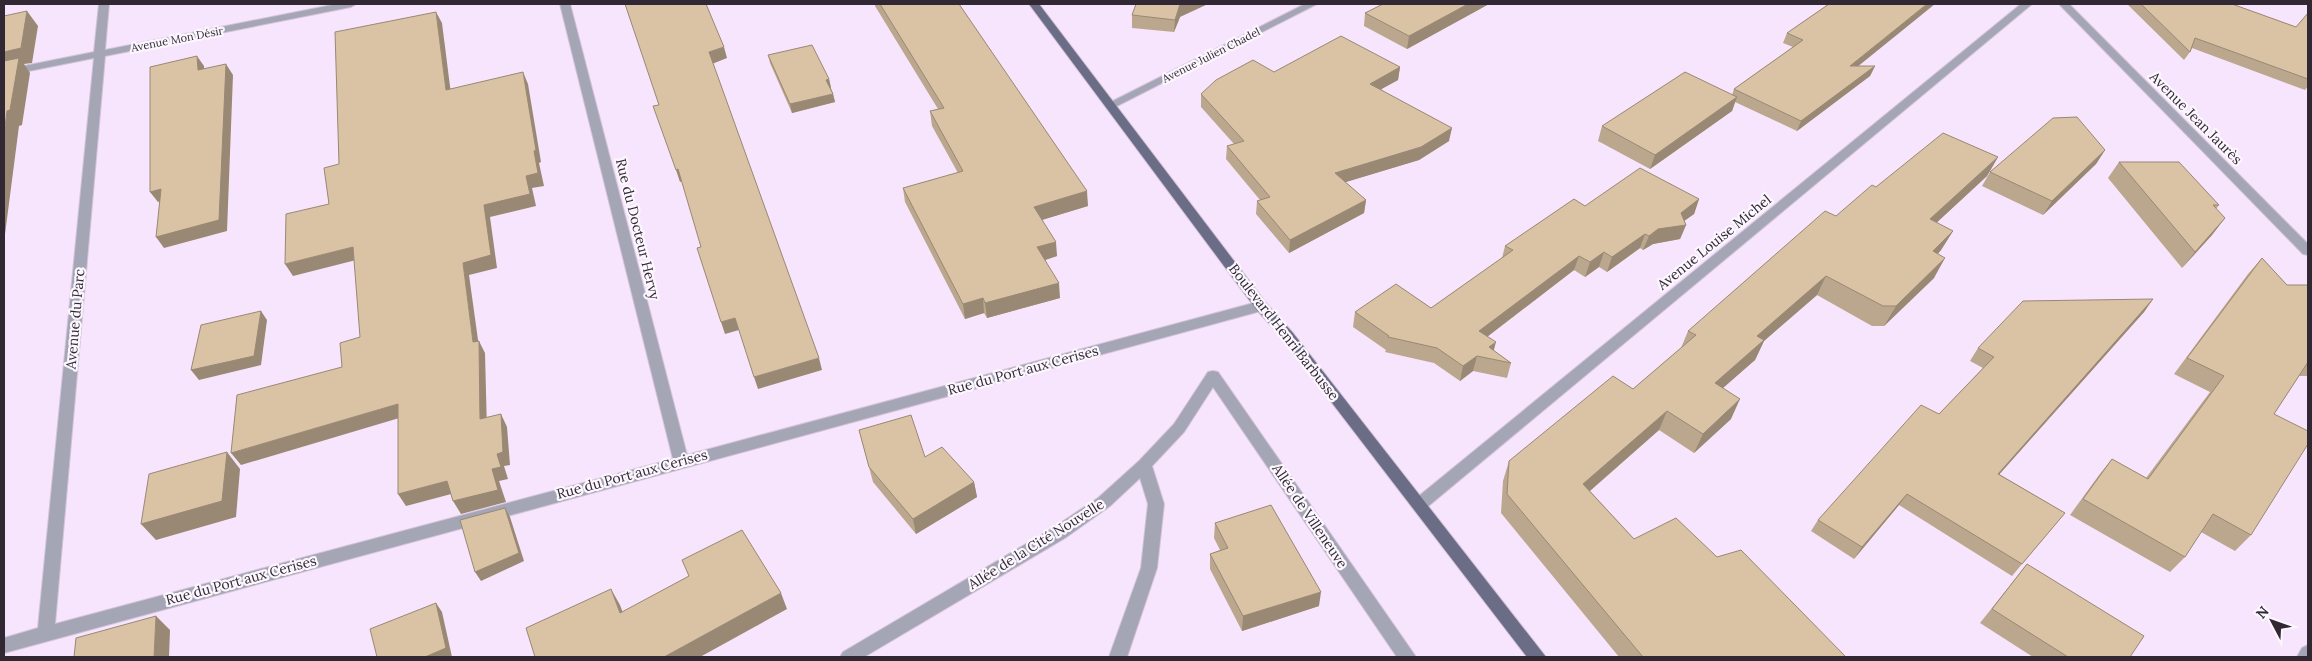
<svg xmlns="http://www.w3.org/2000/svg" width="2312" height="661" viewBox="0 0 2312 661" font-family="Lora,serif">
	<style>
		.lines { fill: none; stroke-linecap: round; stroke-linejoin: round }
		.minor-casing { stroke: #d3c3d9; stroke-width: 2 }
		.primary-casing { stroke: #d3c3d9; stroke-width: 2 }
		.minor { fill: #a5a6b5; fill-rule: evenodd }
		.primary { fill: #6b6d87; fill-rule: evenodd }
		.wall { fill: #bba78e }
		.shaded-wall { fill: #998874 }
		.building { fill: #dac2a5; stroke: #998874 }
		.labels { text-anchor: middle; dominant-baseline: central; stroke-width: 4.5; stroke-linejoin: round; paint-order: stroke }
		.far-street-label { font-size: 11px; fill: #312834; stroke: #fcf7fe }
		.street-label { font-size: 14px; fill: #312834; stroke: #fcf7fe }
	</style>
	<rect width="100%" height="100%" fill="#f7e5fd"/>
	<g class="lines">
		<defs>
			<g id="minor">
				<polygon points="99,4 109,4 105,50 337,4 356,4 351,7 105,56 55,624 673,459 560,4 570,4 687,455 1261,301 1268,306 1261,311 4,653 4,638 38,628 94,58 4,76 4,70 94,52"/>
				<polygon points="1305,4 1317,4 1115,107 1107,107 1105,105"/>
				<polygon points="2021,4 2032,4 1426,508 1420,510 1414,508 1412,504 1414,500"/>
				<polygon points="2059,4 2069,4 2308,244 2308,255 2303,254"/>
				<polygon points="1213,371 1218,372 1416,657 1397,657 1213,387 1184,432 1152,466 1164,504 1157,568 1127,657 1109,657 1141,568 1148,504 1140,478 1110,506 1065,538 864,657 840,657 843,652 1053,528 1098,498 1139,461 1174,424 1208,372"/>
				<polygon points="2308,645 2308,657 2297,657 2302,648"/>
			</g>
			<polygon id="primary" points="1029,4 1039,4 1266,303 1293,333 1546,657 1527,657 1283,339 1256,309"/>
		</defs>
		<use href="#minor" class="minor-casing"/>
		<use href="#primary" class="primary-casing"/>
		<use href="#minor" class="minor"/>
		<use href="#primary" class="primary"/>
	</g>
	<g class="wall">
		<polygon points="875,4 959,4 1088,206 1042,220 1057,256 1045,260 1060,298 987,318 984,313 965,319 905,202 903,188 958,173 932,126 930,111 938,109 875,6"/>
		<polygon points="1383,4 1489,4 1407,49 1364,26 1365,13"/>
		<polygon points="1829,4 1858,66 1875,66 1870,76 1797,131 1735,102 1732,111 1650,169 1598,141 1602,126 1732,95 1734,89 1793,47 1783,43 1787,33"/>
		<polygon points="2127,4 2232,4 2296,27 2308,13 2308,86 2305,90 2192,48 2190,52 2184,60"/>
		<polygon points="1132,15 1180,17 1174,32 1132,28"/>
		<polygon points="768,55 829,79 831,88 833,94 835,102 792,113 770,63"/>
		<polygon points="1400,67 1398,80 1381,89 1449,141 1419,160 1345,182 1366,200 1364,213 1289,253 1256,214 1257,201 1260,200 1226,159 1227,146 1234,144 1201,107 1201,94 1274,72"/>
		<polygon points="2105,150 2096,164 2043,215 1982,186 1990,172"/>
		<polygon points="1998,157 1987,176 1936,223 1953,231 1941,250 1938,254 1934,278 1884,326 1872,326 1817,295 1764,341 1755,360 1722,388 1731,419 1694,453 1659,430 1590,491 1634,539 1717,557 1846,657 1619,657 1501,513 1503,481 1509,461 1633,389 1681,348 1688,331 1836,216 1876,187"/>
		<polygon points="2119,162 2219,205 2216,209 2225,218 2212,235 2182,268 2108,178"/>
		<polygon points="1699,199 1694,214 1684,221 1686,225 1680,239 1653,244 1643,250 1640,248 1607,272 1599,267 1585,277 1574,270 1487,337 1494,351 1511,363 1507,378 1473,371 1460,381 1434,363 1385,352 1386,350 1353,327 1355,312 1431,308 1502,258 1505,246 1585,206"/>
		<polygon points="2262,258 2287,285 2308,285 2308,376 2299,376 2274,414 2251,535 2235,551 2201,532 2185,557 2170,572 2070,515 2099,475 2112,459 2146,478 2210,392 2174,374 2248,274"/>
		<polygon points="2153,299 2144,312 1999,474 2065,513 2012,576 1899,505 1854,559 1811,531 1818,520 1939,414 1983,368 1970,361 1978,348"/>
		<polygon points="859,430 925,457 974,482 977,497 916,534 873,482"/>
		<polygon points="1215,523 1319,606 1242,631 1210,569 1210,554 1220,550 1214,538"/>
		<polygon points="2027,564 2130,657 2033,657 1980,623"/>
	</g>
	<g class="shaded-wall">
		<polygon points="1180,4 1208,4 1180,17 1174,32 1175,20"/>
		<polygon points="1468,4 1489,4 1407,49 1409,36"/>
		<polygon points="1927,4 1935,4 1846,76 1850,66"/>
		<polygon points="27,11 38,26 32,63 24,64 30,73 22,125 19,126 4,242 4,135 7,111 4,70 4,52"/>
		<polygon points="436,12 442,23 452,102 446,90"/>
		<polygon points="724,47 727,58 712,64 709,52"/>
		<polygon points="197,56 204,66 205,81 198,70"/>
		<polygon points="226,64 233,75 227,231 164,248 156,237"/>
		<polygon points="1875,66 1870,76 1797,131 1801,121"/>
		<polygon points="1400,67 1398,80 1369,96 1370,84"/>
		<polygon points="523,72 528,84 541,162 539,163 544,186 532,188 536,206 490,217 497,268 469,275 479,347 479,341 485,353 487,431 480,419 473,342 463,263 484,205 526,176 534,151"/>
		<polygon points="829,79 831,88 828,89 826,80"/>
		<polygon points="833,94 835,102 792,113 790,104"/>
		<polygon points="1737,97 1732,111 1650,169 1655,155"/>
		<polygon points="1452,128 1449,141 1419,160 1333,186 1335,173"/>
		<polygon points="2105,150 2096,164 2043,215 2052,201"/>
		<polygon points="1998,157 1987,176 1919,239 1930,219"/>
		<polygon points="678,169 682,181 680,182 676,170"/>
		<polygon points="161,189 168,200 158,202 150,192"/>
		<polygon points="1087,191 1088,206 1035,222 1034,207"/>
		<polygon points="1699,199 1694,214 1677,226 1686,225 1680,239 1653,244 1643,250 1649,236"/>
		<polygon points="1366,200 1364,213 1289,253 1290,240"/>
		<polygon points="2225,218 2212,235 2182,268 2195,252"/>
		<polygon points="1953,231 1941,250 1922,271 1933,251"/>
		<polygon points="1645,234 1640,248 1607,272 1612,257"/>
		<polygon points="1056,242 1057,256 1039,262 1037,247"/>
		<polygon points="353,247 360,259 293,276 285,264"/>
		<polygon points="1604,252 1599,267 1585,277 1590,262"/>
		<polygon points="1579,256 1574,270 1475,346 1479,331"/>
		<polygon points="1945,258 1934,278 1884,326 1896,306"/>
		<polygon points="1826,276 1817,295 1764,341 1755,360 1706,403 1715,383 1757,336"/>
		<polygon points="1059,283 1060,298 987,318 985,303"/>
		<polygon points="983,298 984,313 965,319 963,304"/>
		<polygon points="2153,299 2144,312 1989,486 1998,474"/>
		<polygon points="261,311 267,320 261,365 199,380 191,370"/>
		<polygon points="735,318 739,330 725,334 721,322"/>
		<polygon points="1496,342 1492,357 1489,347"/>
		<polygon points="1477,356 1473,371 1460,381 1463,366"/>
		<polygon points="819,358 822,370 758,389 754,377"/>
		<polygon points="1740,399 1731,419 1694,453 1703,434"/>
		<polygon points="398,404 406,416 241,465 231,453"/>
		<polygon points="1667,411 1659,430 1576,503 1583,484"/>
		<polygon points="501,414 507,427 510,465 504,466 508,479 499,481 506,502 461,514 453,501 492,469"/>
		<polygon points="227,452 240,469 236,517 156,540 141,524"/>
		<polygon points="447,481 455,493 406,506 398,494"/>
		<polygon points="974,482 977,497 916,534 913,519"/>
		<polygon points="1907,494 1899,505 1854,559 1862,547"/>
		<polygon points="505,508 510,517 524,561 481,581 475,572"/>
		<polygon points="611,589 620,605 629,629 620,613"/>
		<polygon points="1321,592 1319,606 1242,631 1243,616"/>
		<polygon points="781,593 787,609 700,657 664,657"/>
		<polygon points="436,603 442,612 452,657 425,657"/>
		<polygon points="156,616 170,630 169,657 154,657"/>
	</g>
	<g class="building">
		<polygon points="625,4 706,4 724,47 709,52 819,358 754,377 735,318 721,322 697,248 701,247 678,169 676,170 653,106 659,105"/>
		<polygon points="880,4 959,4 1087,191 1034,207 1056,242 1037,247 1059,283 985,303 983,298 963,304 903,188 963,171 930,111 944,108"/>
		<polygon points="1136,4 1181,4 1180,4 1175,20 1132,15"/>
		<polygon points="1383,4 1468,4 1409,36 1365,13"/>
		<polygon points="1829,4 1927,4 1850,66 1875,66 1801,121 1734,89 1803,40 1787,33"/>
		<polygon points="2141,4 2232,4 2296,27 2308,13 2308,79 2195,38 2190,52"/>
		<polygon points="27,11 21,48 4,52 4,16"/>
		<polygon points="436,12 446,90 523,72 536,150 534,151 538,173 526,176 530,194 484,205 491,255 463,263 473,342 479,341 480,419 501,414 503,452 497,454 501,467 492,469 498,490 453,501 447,481 398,494 398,404 231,453 237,395 342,367 340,343 360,337 353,247 285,264 286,214 329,204 324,168 339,164 335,32"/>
		<polygon points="1341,36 1400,67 1370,84 1452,128 1421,147 1335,173 1366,200 1290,240 1257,201 1270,197 1227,146 1244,141 1201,94 1216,80 1253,60 1274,72"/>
		<polygon points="812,45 829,79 826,80 833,94 790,104 768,55"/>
		<polygon points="197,56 198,70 226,64 219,220 156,237 161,189 150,192 150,67"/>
		<polygon points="19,58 10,110 7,111 4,135 4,61"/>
		<polygon points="1685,72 1737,97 1655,155 1602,126"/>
		<polygon points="2077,117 2105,150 2052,201 1990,172 2053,118"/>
		<polygon points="1943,133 1998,157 1930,219 1953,231 1933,251 1945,258 1896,306 1883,306 1826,276 1757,336 1764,340 1715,383 1740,399 1703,434 1667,411 1583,484 1634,539 1676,518 1717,557 1741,550 1846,657 1643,657 1507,494 1509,461 1613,376 1633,389 1696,335 1688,331 1825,211 1836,216 1872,185 1876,187"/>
		<polygon points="2119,162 2179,162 2219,205 2213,205 2225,218 2195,252"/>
		<polygon points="1640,168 1699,199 1681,213 1686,225 1658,229 1649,236 1645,234 1612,257 1604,252 1590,262 1579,256 1479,331 1496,342 1489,347 1511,363 1477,356 1463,366 1437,348 1388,337 1389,336 1355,312 1396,284 1431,308 1513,250 1505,246 1574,199 1585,206"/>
		<polygon points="2262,258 2287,285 2308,285 2308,362 2274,414 2308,431 2308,444 2251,535 2213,514 2185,557 2083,499 2112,459 2148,479 2224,376 2187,358"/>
		<polygon points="2153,299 1998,474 2065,513 2022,564 1907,494 1862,547 1818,520 1921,405 1939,414 1994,357 1978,348 2023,301"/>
		<polygon points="261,311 254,356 191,370 201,325"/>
		<polygon points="911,415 925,457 942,447 974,482 913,519 869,467 859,430"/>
		<polygon points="227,452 222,501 141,524 149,474"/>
		<polygon points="1271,505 1321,592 1243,616 1210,554 1228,548 1215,523"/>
		<polygon points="505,508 519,553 475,572 460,520"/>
		<polygon points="742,530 781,593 664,657 535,657 526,628 611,589 620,613 689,576 682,560"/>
		<polygon points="2027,564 2144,636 2130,657 2068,657 1992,609"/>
		<polygon points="436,603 446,648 425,657 377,657 370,629"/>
		<polygon points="156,616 154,657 74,657 76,638"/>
	</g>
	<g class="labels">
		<g class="far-street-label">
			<text transform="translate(177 39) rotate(-11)">Avenue Mon Désir</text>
			<text transform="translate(1211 55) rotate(-27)">Avenue Julien Chadel</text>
		</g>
		<g class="street-label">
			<text transform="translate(2196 118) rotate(45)">Avenue Jean Jaurès</text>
			<text transform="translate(638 229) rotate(76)">Rue du Docteur Hervy</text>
			<text transform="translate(1714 242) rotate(-39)">Avenue Louise Michel</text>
			<text transform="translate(75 319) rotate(-85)">Avenue du Parc</text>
			<text transform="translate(1284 332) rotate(52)">Boulevard Henri Barbusse</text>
			<text transform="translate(1023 370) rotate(-15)">Rue du Port aux Cerises</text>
			<text transform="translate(632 474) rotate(-15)">Rue du Port aux Cerises</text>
			<text transform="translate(1310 516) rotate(56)">Allée de Villeneuve</text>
			<text transform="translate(1036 544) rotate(-32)">Allée de la Cité Nouvelle</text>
			<text transform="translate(241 580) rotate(-15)">Rue du Port aux Cerises</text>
		</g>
	</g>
	<rect width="2312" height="661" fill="none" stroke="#312834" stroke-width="10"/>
	<g transform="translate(2272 621) rotate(311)" stroke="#fcf7fe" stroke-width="4" paint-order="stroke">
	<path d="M0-4L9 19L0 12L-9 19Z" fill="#312834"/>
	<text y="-8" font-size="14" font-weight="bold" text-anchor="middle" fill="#312834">N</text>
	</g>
</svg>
